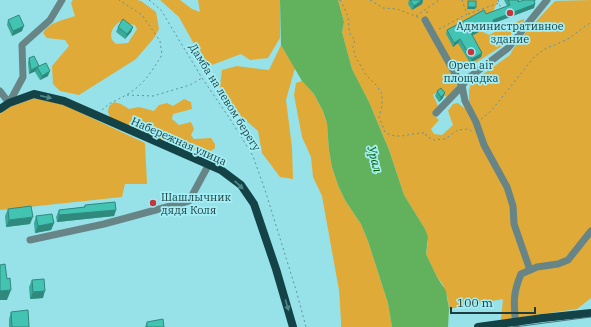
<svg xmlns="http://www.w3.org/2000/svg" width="591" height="327" viewBox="0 0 591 327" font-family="'IBM Plex Serif',serif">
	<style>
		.green { fill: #dfaa37; fill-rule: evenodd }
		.water { fill: #62b15c }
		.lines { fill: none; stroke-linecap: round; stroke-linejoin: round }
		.path { stroke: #5e9499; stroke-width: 1; stroke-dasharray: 2 3; stroke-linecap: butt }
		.minor { stroke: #678587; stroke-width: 7 }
		.major { stroke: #134346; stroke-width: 8 }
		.tram { stroke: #48767a; stroke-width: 1 }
		.major-bridge { stroke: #134346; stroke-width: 8 }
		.wall { fill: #3aa99a }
		.shaded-wall { fill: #2f897d }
		.building { fill: #43c4b3; stroke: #2f897d }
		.oneway { fill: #4d888c }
		.poi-dot { fill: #c5363e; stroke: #a4eff5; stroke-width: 1.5 }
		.labels { text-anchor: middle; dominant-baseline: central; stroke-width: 3.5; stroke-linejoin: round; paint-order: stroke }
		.poi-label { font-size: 11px; fill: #1d3c3f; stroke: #a4eff5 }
		.street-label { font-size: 11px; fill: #1d3c3f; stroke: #a4eff5 }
		.water-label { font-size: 12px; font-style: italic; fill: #055d03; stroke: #a4eff5 }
	</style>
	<rect width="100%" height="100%" fill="#97e2e8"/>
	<g class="green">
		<path d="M 73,0 L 137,0 L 141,1 L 156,12 L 159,29 L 154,38 L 136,59 L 79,95 L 60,91 L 53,84 L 52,66 L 69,46 L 65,40 L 47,38 L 43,33 C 49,22 64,20 75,16 L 71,3 ZM 119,22 L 135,25 L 137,29 L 128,43 L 116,44 L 112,40 C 110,32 112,28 119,22 Z"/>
		<polygon points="160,0 180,0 192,9 200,12 198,0 280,0 280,38 268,58 250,60 241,54 204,68 197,57 194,44 179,17"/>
		<polygon points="338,0 498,0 493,12 481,25 483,32 489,35 508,25 524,19 524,22 515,29 502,46 469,67 459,65 460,82 448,97 444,96 440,90 433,95 438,106 435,109 433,115 439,120 431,129 434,134 442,135 453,125 448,111 453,104 458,103 464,108 469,105 469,90 471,84 477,82 482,75 510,55 513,49 528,30 555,1 591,0 591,298 577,309 501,320 503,299 449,309 448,299 442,283 437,277 426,254 428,242 425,229 404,195 389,150 369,102 352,69 342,32 344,22"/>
		<polygon points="281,45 295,68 286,100 292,148 293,179 280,177 262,153 258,131 242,117 221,92 220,86 222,70 237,66 269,70"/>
		<polygon points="302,81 314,94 323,111 327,123 329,150 332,167 338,185 345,200 361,224 368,241 388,303 392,327 341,327 341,320 339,290 333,257 322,196 313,177 311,157 302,137 294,95 296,83"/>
		<polygon points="35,98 64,105 145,143 147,184 125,184 122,197 0,210 0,114 10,107"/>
		<polygon points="184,99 191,102 192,109 173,114 172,119 179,125 191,122 194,129 191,135 194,139 211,138 215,144 215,148 211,151 199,148 195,150 178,144 164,141 116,121 110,117 108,112 109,106 114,102 121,104 129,109 139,107 154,111 159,105 167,103 173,106"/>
	</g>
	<polygon class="water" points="280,0 338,0 344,22 342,32 352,69 369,102 389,150 404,195 425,229 428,237 426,254 437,277 446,291 449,309 448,327 392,327 388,303 368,241 361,224 345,200 338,185 332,167 329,150 327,123 323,111 314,94 302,81 281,45"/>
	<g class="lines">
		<g class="path">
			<polyline points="149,0 161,10 202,78 230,119 253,156 266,193 296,290 306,327"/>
			<path d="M 340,0 C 343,6 347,12 348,18 C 350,26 347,35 355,39 L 353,47 L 355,56 L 366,75 L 377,86 L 382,94 L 382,106 L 379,117 L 385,132 C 398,141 411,132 426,133 L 426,136 L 434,140 L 445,139 L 458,130 L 469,129 L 473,132"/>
			<polyline points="370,0 383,8 397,9 420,18"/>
			<polyline points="498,0 501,9"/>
			<polyline points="427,13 428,8"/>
			<polyline points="468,14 499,3"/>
			<polyline points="416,16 439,0"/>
			<polyline points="439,29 467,14 462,0"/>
			<polyline points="127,95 153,96 190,85 202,78"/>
			<path d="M 102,110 C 110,102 116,101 126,95 C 144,85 151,72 162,55 L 160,41 L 142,15 L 119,0"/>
			<polyline points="481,119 491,111 534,57 545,49 568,39 591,22"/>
		</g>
		<g class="minor">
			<polyline points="425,20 462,86 465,101 476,122 484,145 507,187 513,206 514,224 530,270"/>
			<polyline points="0,91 9,103 23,77 22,45 50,20 62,0"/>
			<polyline points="436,113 462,86 467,79 508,48 547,0"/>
			<polyline points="30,240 104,224 189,201 209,164"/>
			<path d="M 516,327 C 514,305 512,295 521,274 L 537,267 L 558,264 L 568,260 L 591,231"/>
		</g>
		<g class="major">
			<polyline points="0,109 9,103 34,94 64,101 221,170 241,185 254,204 276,269 293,327"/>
			<polyline points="543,318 591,313"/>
		</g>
		<polyline class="tram" points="514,327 591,317"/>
		<polyline class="major-bridge" points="478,327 543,318"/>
	</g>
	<g class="wall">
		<polygon points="409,0 423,0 422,4 412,10 408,4"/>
		<polygon points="504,0 519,0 518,2 524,0 536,0 535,1 534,8 494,23 493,30 487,32 486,28 472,36 482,53 481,57 470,63 458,43 453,47 446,34 447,30 507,6"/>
		<polygon points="8,20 22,31 12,36 7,25"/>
		<polygon points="118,27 133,27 131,32 125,39 116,32"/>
		<polygon points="29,58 39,66 48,76 40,80 35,72 36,71 29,74 28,63"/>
		<polygon points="437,91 443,98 439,102 435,96"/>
		<polygon points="85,205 116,210 114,216 57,222 56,217 59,210 84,207"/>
		<polygon points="8,209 30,224 6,227 5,216"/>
		<polygon points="36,216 54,223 51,230 35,233 34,223"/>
		<polygon points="32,280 43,298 30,299 29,287"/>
		<polygon points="11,312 29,327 9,327 9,319"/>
		<polygon points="147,322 164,327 145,327"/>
	</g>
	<g class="shaded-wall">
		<polygon points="422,0 423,0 422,4 412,10 414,6"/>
		<polygon points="535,4 534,8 491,24 493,20"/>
		<polygon points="468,7 476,7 475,9 467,9"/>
		<polygon points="487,24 486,28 469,37 471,33"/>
		<polygon points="24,26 22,31 12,36 13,31"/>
		<polygon points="495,26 493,30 487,32 489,28"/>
		<polygon points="133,27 131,32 125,39 127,34"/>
		<polygon points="460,39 458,43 453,47 454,43"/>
		<polygon points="482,53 481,57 470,63 472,59"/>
		<polygon points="39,66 37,67 36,71 29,74 31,70"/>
		<polygon points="50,71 48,76 40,80 42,76"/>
		<polygon points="445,93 443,98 439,102 441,97"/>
		<polygon points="116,210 114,216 57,222 59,215"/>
		<polygon points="33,217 30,224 6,227 9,220"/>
		<polygon points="54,223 51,230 35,233 38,226"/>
		<polygon points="11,290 7,300 0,300 0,291"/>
		<polygon points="45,291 43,298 30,299 33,292"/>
	</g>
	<g class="building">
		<polygon points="410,0 422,0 414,6"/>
		<polygon points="508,0 519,0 518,2 524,0 534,0 535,4 493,20 495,26 489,28 487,24 471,33 482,53 472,59 460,39 454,43 447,30 484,10 486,14 510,5"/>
		<rect x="468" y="1" width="8" height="6"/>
		<polygon points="19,15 24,26 13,31 8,20"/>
		<polygon points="123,19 133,27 127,34 118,27"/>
		<polygon points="34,56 39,66 31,70 29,58"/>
		<polygon points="46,63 50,71 42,76 37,67"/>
		<polygon points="441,88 445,93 441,97 437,91"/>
		<polygon points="115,202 116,210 59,215 59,210 85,207 85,205"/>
		<polygon points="31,206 33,217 9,220 8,209"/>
		<polygon points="52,214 54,223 38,226 36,216"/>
		<polygon points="5,264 7,279 10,278 11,290 0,291 0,265"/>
		<polygon points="44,279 45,291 33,292 32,280"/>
		<polygon points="28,310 29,327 12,327 11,312"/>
		<polygon points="163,319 164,327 147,327 147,322"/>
	</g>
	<defs><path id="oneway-solid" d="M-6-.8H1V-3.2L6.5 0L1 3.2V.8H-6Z"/></defs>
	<g class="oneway">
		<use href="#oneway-solid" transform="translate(46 97) rotate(13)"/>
		<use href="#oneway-solid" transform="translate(239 185) rotate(44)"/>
		<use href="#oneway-solid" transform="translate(287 305) rotate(73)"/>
	</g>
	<g class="poi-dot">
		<circle cx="510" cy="13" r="4"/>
		<circle cx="471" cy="52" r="4"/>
		<circle cx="153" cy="203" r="4"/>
	</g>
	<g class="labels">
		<g class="poi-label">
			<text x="510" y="26">Административное<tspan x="510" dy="13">здание</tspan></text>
			<text x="471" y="65">Open air<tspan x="471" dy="13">площадка</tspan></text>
			<text x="161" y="197" text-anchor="start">Шашлычник<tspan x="161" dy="13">дядя Коля</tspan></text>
		</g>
		<g class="street-label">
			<text transform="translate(225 97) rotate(58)">Дамба на левом берегу</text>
			<text transform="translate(179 141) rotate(24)">Набережная улица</text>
		</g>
		<g class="water-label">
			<text transform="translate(375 159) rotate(75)">Урал</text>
		</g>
	</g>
	<path d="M451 307v6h84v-6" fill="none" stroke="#1d3c3f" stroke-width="2"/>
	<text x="457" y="307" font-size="12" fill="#1d3c3f" stroke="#a4eff5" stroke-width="3" paint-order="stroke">100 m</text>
</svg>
